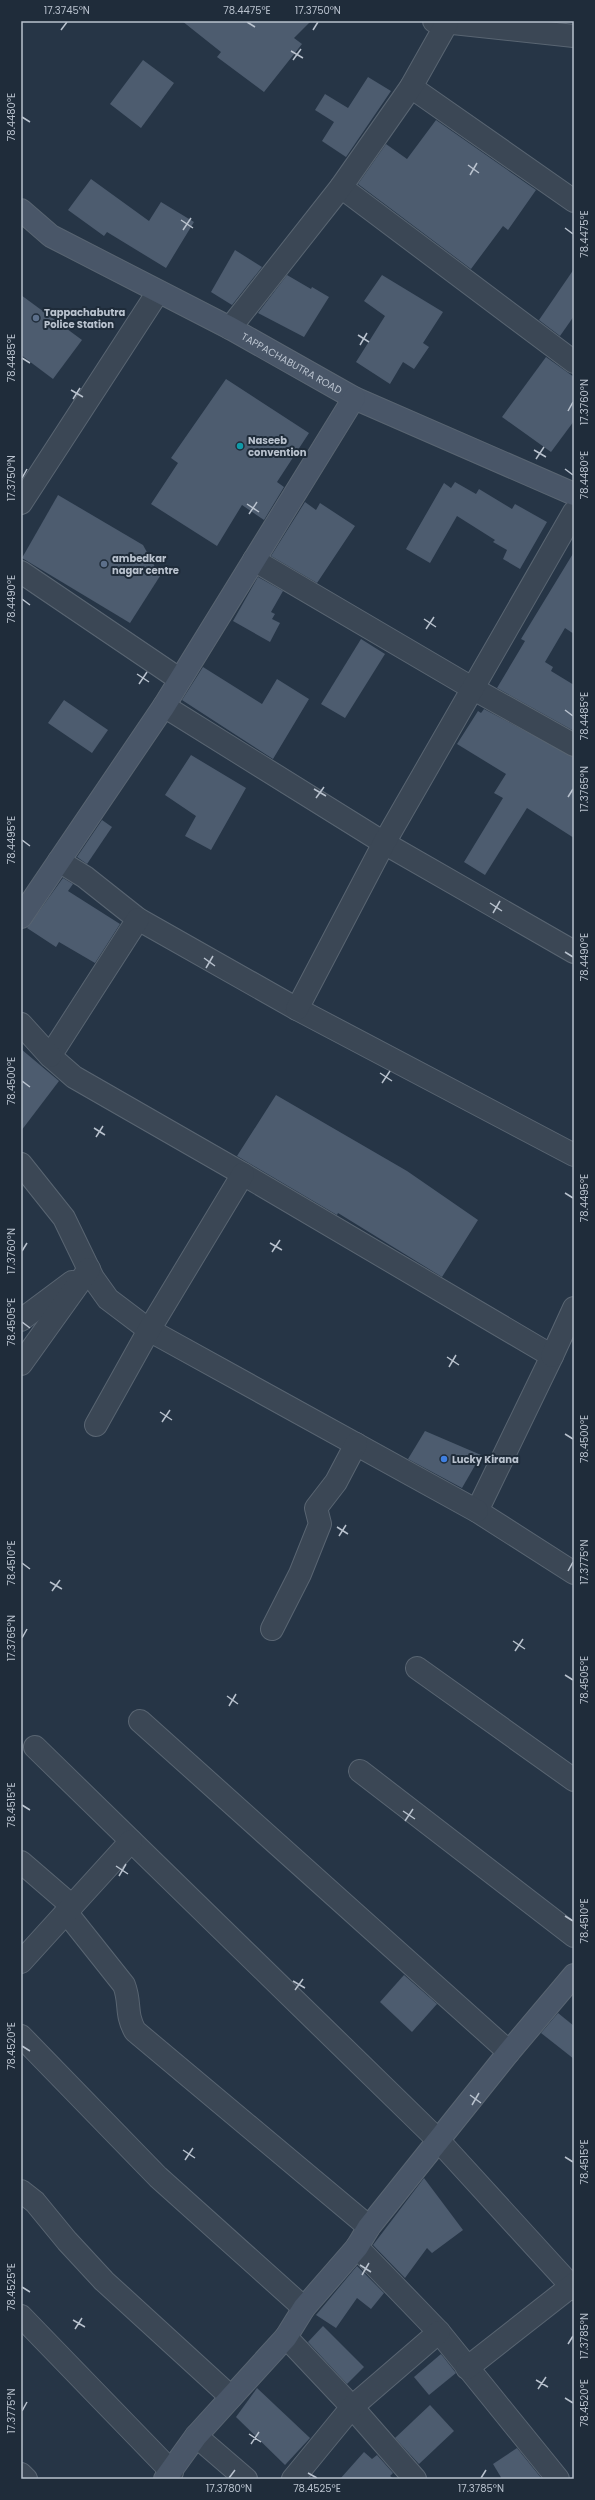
<svg xmlns="http://www.w3.org/2000/svg" width="595" height="2500" viewBox="0 0 595 2500" font-family="Poppins,sans-serif">
	<style>
		.building { fill: #4d5c6f }
		.lines { fill: none; stroke-linecap: round; stroke-linejoin: round }
		.street-casing { stroke: #596572; stroke-width: 24 }
		.secondary-casing { stroke: #596572; stroke-width: 24 }
		.street { stroke: #3b4755; stroke-width: 22 }
		.secondary { stroke: #495668; stroke-width: 22 }
		.ticks { fill: none; stroke: #b9c2ce; stroke-width: 1.5 }
		.service-dot { fill: #5c6f8a; stroke: #1f2c3a; stroke-width: 1.5 }
		.culture-dot { fill: #0f9aa8; stroke: #1f2c3a; stroke-width: 1.5 }
		.shop-dot { fill: #3f7fe0; stroke: #1f2c3a; stroke-width: 1.5 }
		.labels { text-anchor: middle; dominant-baseline: central; stroke-width: 4; stroke-linejoin: round; paint-order: stroke }
		.poi-label { font-size: 10px; font-weight: bold; fill: #b9c2ce; stroke: #1f2c3a; text-anchor: start }
		.street-label { font-size: 10px; fill: #b9c2ce; stroke: #1f2c3a }
		.neatline { fill: none; stroke: #b9c2ce; stroke-width: 1.5 }
		.ticks-label { font-size: 10px; text-anchor: middle; fill: #b9c2ce }
	</style>
	<rect width="100%" height="100%" fill="#263546"/>
	<g class="building">
		<polygon points="182,21 311,21 294,38 302,44 264,92 217,57 221,52"/>
		<polygon points="143,60 174,83 141,128 110,104"/>
		<polygon points="368,77 391,91 346,157 322,141 334,122 315,110 325,94 348,108"/>
		<polygon points="436,120 536,190 508,230 503,226 471,269 358,184 386,144 407,159"/>
		<polygon points="91,179 149,221 161,202 194,222 166,268 107,232 104,236 68,210"/>
		<polygon points="235,250 262,267 232,305 211,292"/>
		<polygon points="574,269 574,316 560,336 539,320"/>
		<polygon points="287,275 311,289 312,287 329,297 304,337 258,313"/>
		<polygon points="382,275 443,312 423,343 429,347 414,369 403,362 390,384 356,362 385,316 364,301"/>
		<polygon points="21,295 82,340 53,379 21,355"/>
		<polygon points="546,357 574,377 574,421 551,452 502,417"/>
		<polygon points="226,379 309,433 277,482 284,487 264,520 242,505 217,546 151,504 178,463 171,458"/>
		<polygon points="455,482 476,494 479,489 512,509 515,504 547,522 520,569 503,559 507,550 493,542 495,540 457,516 430,563 406,549 444,483 451,488"/>
		<polygon points="58,495 143,545 160,576 130,623 22,558"/>
		<polygon points="305,502 316,510 320,503 355,526 317,583 271,556"/>
		<polygon points="574,552 574,634 565,628 545,662 553,667 551,671 574,685 574,731 497,688 525,641 521,639"/>
		<polygon points="258,577 283,591 271,612 275,614 272,619 280,623 270,642 233,621"/>
		<polygon points="361,639 385,654 345,718 321,704"/>
		<polygon points="203,667 262,704 277,679 309,699 273,759 182,700"/>
		<polygon points="64,700 108,730 92,753 48,723"/>
		<polygon points="484,709 574,757 574,838 527,808 485,875 464,862 503,798 494,793 506,774 457,744 478,711 481,713"/>
		<polygon points="191,755 246,788 211,850 185,836 196,816 165,795"/>
		<polygon points="102,820 112,827 87,864 77,857"/>
		<polygon points="63,878 73,884 68,891 120,924 95,963 59,942 56,947 27,928"/>
		<polygon points="21,1049 59,1081 21,1131"/>
		<polygon points="276,1095 407,1171 478,1220 442,1277 338,1213 337,1215 237,1156"/>
		<polygon points="425,1431 481,1455 462,1488 408,1459"/>
		<polygon points="404,1975 437,2004 412,2032 380,2002"/>
		<polygon points="558,2013 574,2026 574,2059 541,2033"/>
		<polygon points="424,2178 463,2230 432,2253 427,2248 405,2278 373,2245"/>
		<polygon points="357,2266 384,2293 371,2309 357,2298 336,2328 316,2315"/>
		<polygon points="323,2326 364,2367 347,2384 308,2342"/>
		<polygon points="441,2354 456,2373 429,2395 414,2377"/>
		<polygon points="257,2388 310,2438 285,2465 236,2417"/>
		<polygon points="430,2405 454,2431 419,2464 395,2438"/>
		<polygon points="517,2448 542,2479 502,2479 493,2464"/>
		<polygon points="364,2452 372,2459 377,2455 393,2473 390,2476 394,2479 340,2479"/>
	</g>
	<g class="lines">
		<defs>
			<g id="street">
				<polyline points="434,21 574,36"/>
				<polyline points="411,87 574,201"/>
				<polyline points="341,187 574,362"/>
				<polyline points="230,328 341,187 411,87 447,23"/>
				<polyline points="21,503 158,292"/>
				<polyline points="254,560 472,688 574,745"/>
				<polyline points="21,572 179,679"/>
				<polyline points="164,706 384,843 574,952"/>
				<polyline points="59,861 85,877 138,919 297,1009 574,1155"/>
				<polyline points="138,919 50,1056 74,1077 243,1174 552,1356 477,1511 574,1573"/>
				<polyline points="297,1009 384,843 574,512"/>
				<polyline points="21,1024 50,1056"/>
				<polyline points="21,1164 64,1218 93,1278 108,1299 149,1330 477,1511"/>
				<polyline points="21,1320 72,1282"/>
				<polyline points="552,1356 574,1308"/>
				<polyline points="21,1364 89,1269"/>
				<polyline points="96,1425 149,1330 243,1174"/>
				<polyline points="272,1629 300,1574 320,1524 316,1508 336,1482 356,1444"/>
				<polyline points="417,1668 574,1780"/>
				<polyline points="140,1721 509,2052"/>
				<polyline points="35,1747 438,2140 574,2289"/>
				<polyline points="360,1771 574,1936"/>
				<polyline points="21,1862 72,1906"/>
				<path d="M 66,1912 L 124,1985 C 131,2003 125,2013 135,2031 L 369,2227"/>
				<polyline points="21,1962 131,1841"/>
				<polyline points="21,2036 158,2177 304,2308"/>
				<polyline points="21,2191 35,2202 67,2241 104,2281 231,2397"/>
				<polyline points="357,2247 439,2332 558,2479"/>
				<polyline points="21,2316 172,2472"/>
				<polyline points="286,2337 352,2407 415,2479"/>
				<polyline points="467,2368 574,2284"/>
				<polyline points="196,2436 246,2479"/>
				<polyline points="21,2474 26,2479"/>
				<polyline points="293,2479 352,2407 439,2332"/>
			</g>
			<g id="secondary">
				<path id="s1" d="M 21,210 L 51,236 L 230,328 L 354,398 L 574,494"/>
				<polyline points="21,917 164,706 354,398"/>
				<polyline points="165,2479 196,2436 286,2337 304,2308 357,2247 369,2227 509,2052 574,1975"/>
			</g>
		</defs>
		<use href="#street" class="street-casing"/>
		<use href="#secondary" class="secondary-casing"/>
		<use href="#street" class="street"/>
		<use href="#secondary" class="secondary"/>
	</g>
	<path class="ticks" d="M 247,22 L 255,27M 61,30 L 67,22M 313,30 L 318,22M 291,51 L 303,58M 293,60 L 301,49M 22,117 L 30,122M 468,165 L 479,173M 470,175 L 477,163M 181,220 L 193,228M 565,228 L 573,234M 183,230 L 191,218M 358,335 L 369,342M 360,345 L 367,333M 22,358 L 30,363M 71,390 L 83,397M 73,399 L 80,388M 568,411 L 573,402M 534,450 L 546,457M 536,459 L 544,447M 565,469 L 573,475M 22,478 L 27,469M 247,504 L 259,512M 249,514 L 257,502M 22,599 L 30,605M 424,619 L 436,627M 426,629 L 434,617M 137,674 L 149,682M 139,684 L 147,672M 565,710 L 573,716M 314,789 L 326,796M 568,797 L 573,789M 316,798 L 324,787M 22,840 L 30,846M 490,903 L 502,911M 493,913 L 500,901M 565,952 L 573,957M 204,958 L 215,966M 206,968 L 213,956M 380,1073 L 392,1081M 22,1081 L 30,1087M 382,1083 L 390,1071M 94,1128 L 105,1135M 96,1137 L 103,1126M 565,1193 L 573,1198M 270,1243 L 282,1250M 22,1251 L 27,1243M 272,1252 L 280,1240M 22,1322 L 30,1328M 447,1357 L 459,1365M 449,1367 L 456,1355M 160,1412 L 172,1420M 162,1422 L 170,1410M 565,1434 L 573,1439M 337,1527 L 348,1534M 339,1536 L 346,1525M 22,1563 L 30,1569M 568,1571 L 573,1562M 50,1582 L 62,1589M 52,1591 L 60,1580M 22,1638 L 27,1629M 513,1641 L 525,1649M 515,1651 L 523,1639M 565,1675 L 573,1680M 227,1696 L 238,1704M 229,1706 L 236,1694M 22,1805 L 30,1810M 403,1811 L 415,1819M 405,1821 L 413,1809M 116,1866 L 128,1874M 119,1876 L 126,1864M 565,1916 L 573,1921M 293,1981 L 305,1988M 295,1990 L 303,1979M 22,2046 L 30,2051M 470,2095 L 481,2103M 472,2105 L 479,2093M 183,2150 L 195,2158M 565,2157 L 573,2162M 185,2160 L 193,2148M 360,2265 L 371,2272M 362,2275 L 369,2263M 22,2287 L 30,2292M 73,2320 L 85,2327M 75,2329 L 82,2318M 568,2344 L 573,2336M 536,2380 L 548,2387M 538,2389 L 546,2377M 565,2398 L 573,2403M 22,2411 L 27,2402M 249,2434 L 261,2442M 251,2444 L 259,2432M 308,2473 L 317,2478M 229,2478 L 235,2470M 481,2478 L 486,2470"/>
	<g class="service-dot">
		<circle cx="36" cy="318" r="4"/>
		<circle cx="104" cy="564" r="4"/>
	</g>
	<circle class="culture-dot" cx="240" cy="446" r="4"/>
	<circle class="shop-dot" cx="444" cy="1459" r="4"/>
	<g class="labels">
		<g class="poi-label">
			<text x="44" y="312">Tappachabutra<tspan x="44" dy="12">Police Station</tspan></text>
			<text x="248" y="440">Naseeb<tspan x="248" dy="12">convention</tspan></text>
			<text x="112" y="558">ambedkar<tspan x="112" dy="12">nagar centre</tspan></text>
			<text x="452" y="1459">Lucky Kirana</text>
		</g>
		<g class="street-label">
			<text stroke="none"><textPath href="#s1" startOffset="312">TAPPACHABUTRA ROAD</textPath></text>
		</g>
	</g>
	<rect width="595" height="2500" fill="none" stroke="#1f2c3a" stroke-width="44"/>
	<rect x="22" y="22" width="551" height="2456" class="neatline"/>
	<g class="ticks-label">
		<text x="67" y="14">17.3745°N</text>
		<text x="247" y="14">78.4475°E</text>
		<text x="318" y="14">17.3750°N</text>
		<text transform="translate(11 117) rotate(-90)" y="4">78.4480°E</text>
		<text transform="translate(584 234) rotate(-90)" y="4">78.4475°E</text>
		<text transform="translate(11 358) rotate(-90)" y="4">78.4485°E</text>
		<text transform="translate(584 402) rotate(-90)" y="4">17.3760°N</text>
		<text transform="translate(584 475) rotate(-90)" y="4">78.4480°E</text>
		<text transform="translate(11 478) rotate(-90)" y="4">17.3750°N</text>
		<text transform="translate(11 599) rotate(-90)" y="4">78.4490°E</text>
		<text transform="translate(584 716) rotate(-90)" y="4">78.4485°E</text>
		<text transform="translate(584 789) rotate(-90)" y="4">17.3765°N</text>
		<text transform="translate(11 840) rotate(-90)" y="4">78.4495°E</text>
		<text transform="translate(584 957) rotate(-90)" y="4">78.4490°E</text>
		<text transform="translate(11 1081) rotate(-90)" y="4">78.4500°E</text>
		<text transform="translate(584 1198) rotate(-90)" y="4">78.4495°E</text>
		<text transform="translate(11 1251) rotate(-90)" y="4">17.3760°N</text>
		<text transform="translate(11 1322) rotate(-90)" y="4">78.4505°E</text>
		<text transform="translate(584 1439) rotate(-90)" y="4">78.4500°E</text>
		<text transform="translate(584 1562) rotate(-90)" y="4">17.3775°N</text>
		<text transform="translate(11 1563) rotate(-90)" y="4">78.4510°E</text>
		<text transform="translate(11 1638) rotate(-90)" y="4">17.3765°N</text>
		<text transform="translate(584 1680) rotate(-90)" y="4">78.4505°E</text>
		<text transform="translate(11 1805) rotate(-90)" y="4">78.4515°E</text>
		<text transform="translate(584 1921) rotate(-90)" y="4">78.4510°E</text>
		<text transform="translate(11 2046) rotate(-90)" y="4">78.4520°E</text>
		<text transform="translate(584 2162) rotate(-90)" y="4">78.4515°E</text>
		<text transform="translate(11 2287) rotate(-90)" y="4">78.4525°E</text>
		<text transform="translate(584 2336) rotate(-90)" y="4">17.3785°N</text>
		<text transform="translate(584 2403) rotate(-90)" y="4">78.4520°E</text>
		<text transform="translate(11 2411) rotate(-90)" y="4">17.3775°N</text>
		<text x="229" y="2492">17.3780°N</text>
		<text x="317" y="2492">78.4525°E</text>
		<text x="481" y="2492">17.3785°N</text>
	</g>
</svg>
